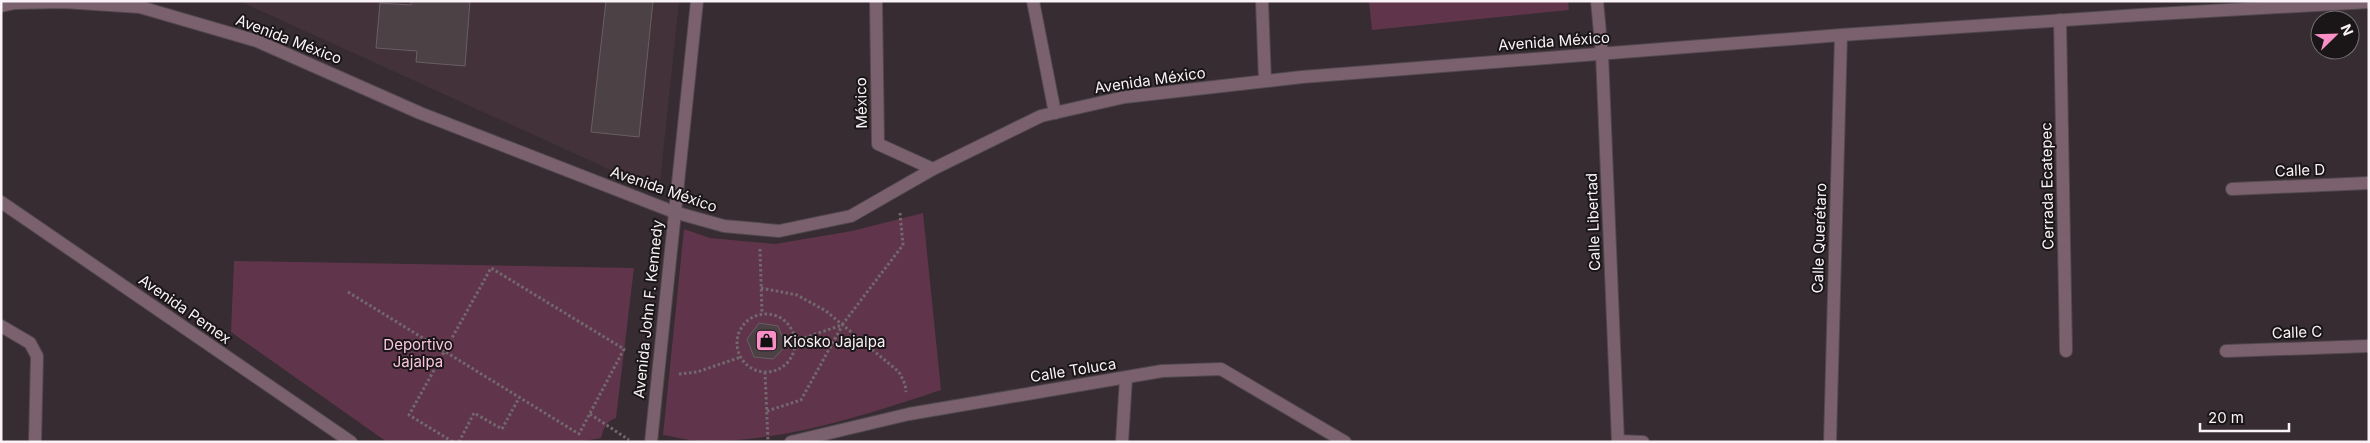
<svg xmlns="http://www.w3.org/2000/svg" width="2370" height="443" viewBox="0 0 2370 443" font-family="Inter,sans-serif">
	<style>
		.built { fill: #43323a }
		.green { fill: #60354b }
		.building { fill: #4c4246; stroke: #695e63 }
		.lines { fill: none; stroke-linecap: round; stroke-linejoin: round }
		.minor-casing { stroke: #51484d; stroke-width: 14 }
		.path { stroke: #72696d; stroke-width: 3; stroke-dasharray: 2.5 2.5; stroke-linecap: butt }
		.minor { stroke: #7a616d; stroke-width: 12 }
		.labels { text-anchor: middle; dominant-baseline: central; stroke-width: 4; stroke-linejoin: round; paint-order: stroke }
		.street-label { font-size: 15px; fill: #f9f2f6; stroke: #1a1618 }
		.poi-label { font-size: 15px; fill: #f9f2f6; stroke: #1a1618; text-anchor: start }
		.park-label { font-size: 15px; fill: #f9c6de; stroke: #1a1618 }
	</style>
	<rect width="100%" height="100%" fill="#362c31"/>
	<polygon class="built" points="239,1 679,1 659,192"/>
	<g class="green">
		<polygon points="1369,1 1568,1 1569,10 1372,30"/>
		<path d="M 923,213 L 941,390 C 865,415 785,442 704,441 C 691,441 676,437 663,435 L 684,229 L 710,238 L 775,244 L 852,231 Z"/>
		<path d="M 234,261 L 634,268 L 616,418 C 605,422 604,428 601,438 L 577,442 L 387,442 L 231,332 Z"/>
	</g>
	<g class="building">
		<polygon points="411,1 470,1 465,66 416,62 417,51 376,48 380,3 411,5"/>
		<polygon points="606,1 653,1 639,137 591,132"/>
		<polygon points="759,323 778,326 786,346 773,359 754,357 747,339"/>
	</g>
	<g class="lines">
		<defs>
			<g id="minor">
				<polyline points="876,1 878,144 933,169"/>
				<polyline points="1033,1 1055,113"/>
				<polyline points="1262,1 1265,81"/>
				<polyline points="1597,1 1602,54 1618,442"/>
				<polyline points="1,6 15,3 64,2 140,7 257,41 420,113 674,212 724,226 779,231 851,216 933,169 1041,116 1125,97 1302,77 1841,35 2139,15 2369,2"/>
				<polyline points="2060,20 2066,351"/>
				<polyline points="2232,189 2369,183"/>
				<polyline points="1,202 351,442"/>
				<polyline points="1,326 30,343 37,356 35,442"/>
				<polyline points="2226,351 2369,346"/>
				<polyline points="1618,441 1643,442"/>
				<polyline points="651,442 697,1"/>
				<polyline points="791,442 909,414 1162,371 1221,369 1345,442"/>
				<polyline points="1122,442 1126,378"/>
				<polyline points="1830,442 1841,35"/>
			</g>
		</defs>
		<use href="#minor" class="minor-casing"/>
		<g class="path">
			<polyline points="760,249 762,314"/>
			<polyline points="761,288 797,295 826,311 899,372 905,384 906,392"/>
			<polyline points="348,292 579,434 624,349 491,268 409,415 453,442"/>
			<circle cx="766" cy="343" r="29"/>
			<polyline points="795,341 842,325 903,245 900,213"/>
			<polyline points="765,372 768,441"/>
			<polyline points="679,374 697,372 741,357"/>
			<polyline points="767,411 801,400 842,326"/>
			<polyline points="590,414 629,440"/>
			<polyline points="459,442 474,413 502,429 519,398"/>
		</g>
		<use href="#minor" class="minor"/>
	</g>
	<defs>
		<symbol id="shop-square" viewBox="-11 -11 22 22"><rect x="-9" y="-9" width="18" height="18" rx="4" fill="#fa8fc6" stroke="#1a1618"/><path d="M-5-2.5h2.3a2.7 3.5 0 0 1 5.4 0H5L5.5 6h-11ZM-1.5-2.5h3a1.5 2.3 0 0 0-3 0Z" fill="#111"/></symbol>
	</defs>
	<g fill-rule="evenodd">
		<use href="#shop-square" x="754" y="328" width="25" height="25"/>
	</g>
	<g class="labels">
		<g class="street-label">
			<text transform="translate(289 39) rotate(21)">Avenida México</text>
			<text transform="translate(1554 41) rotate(-4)">Avenida México</text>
			<text transform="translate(1150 80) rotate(-8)">Avenida México</text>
			<text transform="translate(861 103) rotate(-91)">México</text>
			<text transform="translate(2300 170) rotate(-2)">Calle D</text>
			<text transform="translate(2047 186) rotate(-91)">Cerrada Ecatepec</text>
			<text transform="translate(664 189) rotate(19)">Avenida México</text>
			<text transform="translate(1593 222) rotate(-92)">Calle Libertad</text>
			<text transform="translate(1819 238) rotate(-88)">Calle Querétaro</text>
			<text transform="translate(185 309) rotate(35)">Avenida Pemex</text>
			<text transform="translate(648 309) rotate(-84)">Avenida John F. Kennedy</text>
			<text transform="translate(2297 332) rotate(-2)">Calle C</text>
			<text transform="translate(1073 370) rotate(-9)">Calle Toluca</text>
		</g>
		<g class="poi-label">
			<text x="783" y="341">Kiosko Jajalpa</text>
		</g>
		<g class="park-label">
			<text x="418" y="344">Deportivo<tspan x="418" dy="17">Jajalpa</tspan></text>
		</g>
	</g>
	<rect width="2370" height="443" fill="none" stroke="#f9f2f6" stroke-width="5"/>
	<g transform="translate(2335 35) rotate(67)"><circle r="24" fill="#1a1618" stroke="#736e71"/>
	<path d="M0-4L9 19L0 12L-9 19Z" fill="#fa8fc6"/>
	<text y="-8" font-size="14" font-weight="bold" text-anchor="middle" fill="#f9f2f6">N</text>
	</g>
	<path d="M2200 423v8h89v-8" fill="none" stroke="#f9f2f6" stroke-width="2.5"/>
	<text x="2208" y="423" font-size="15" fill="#f9f2f6" stroke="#1a1618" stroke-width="4" paint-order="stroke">20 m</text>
</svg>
